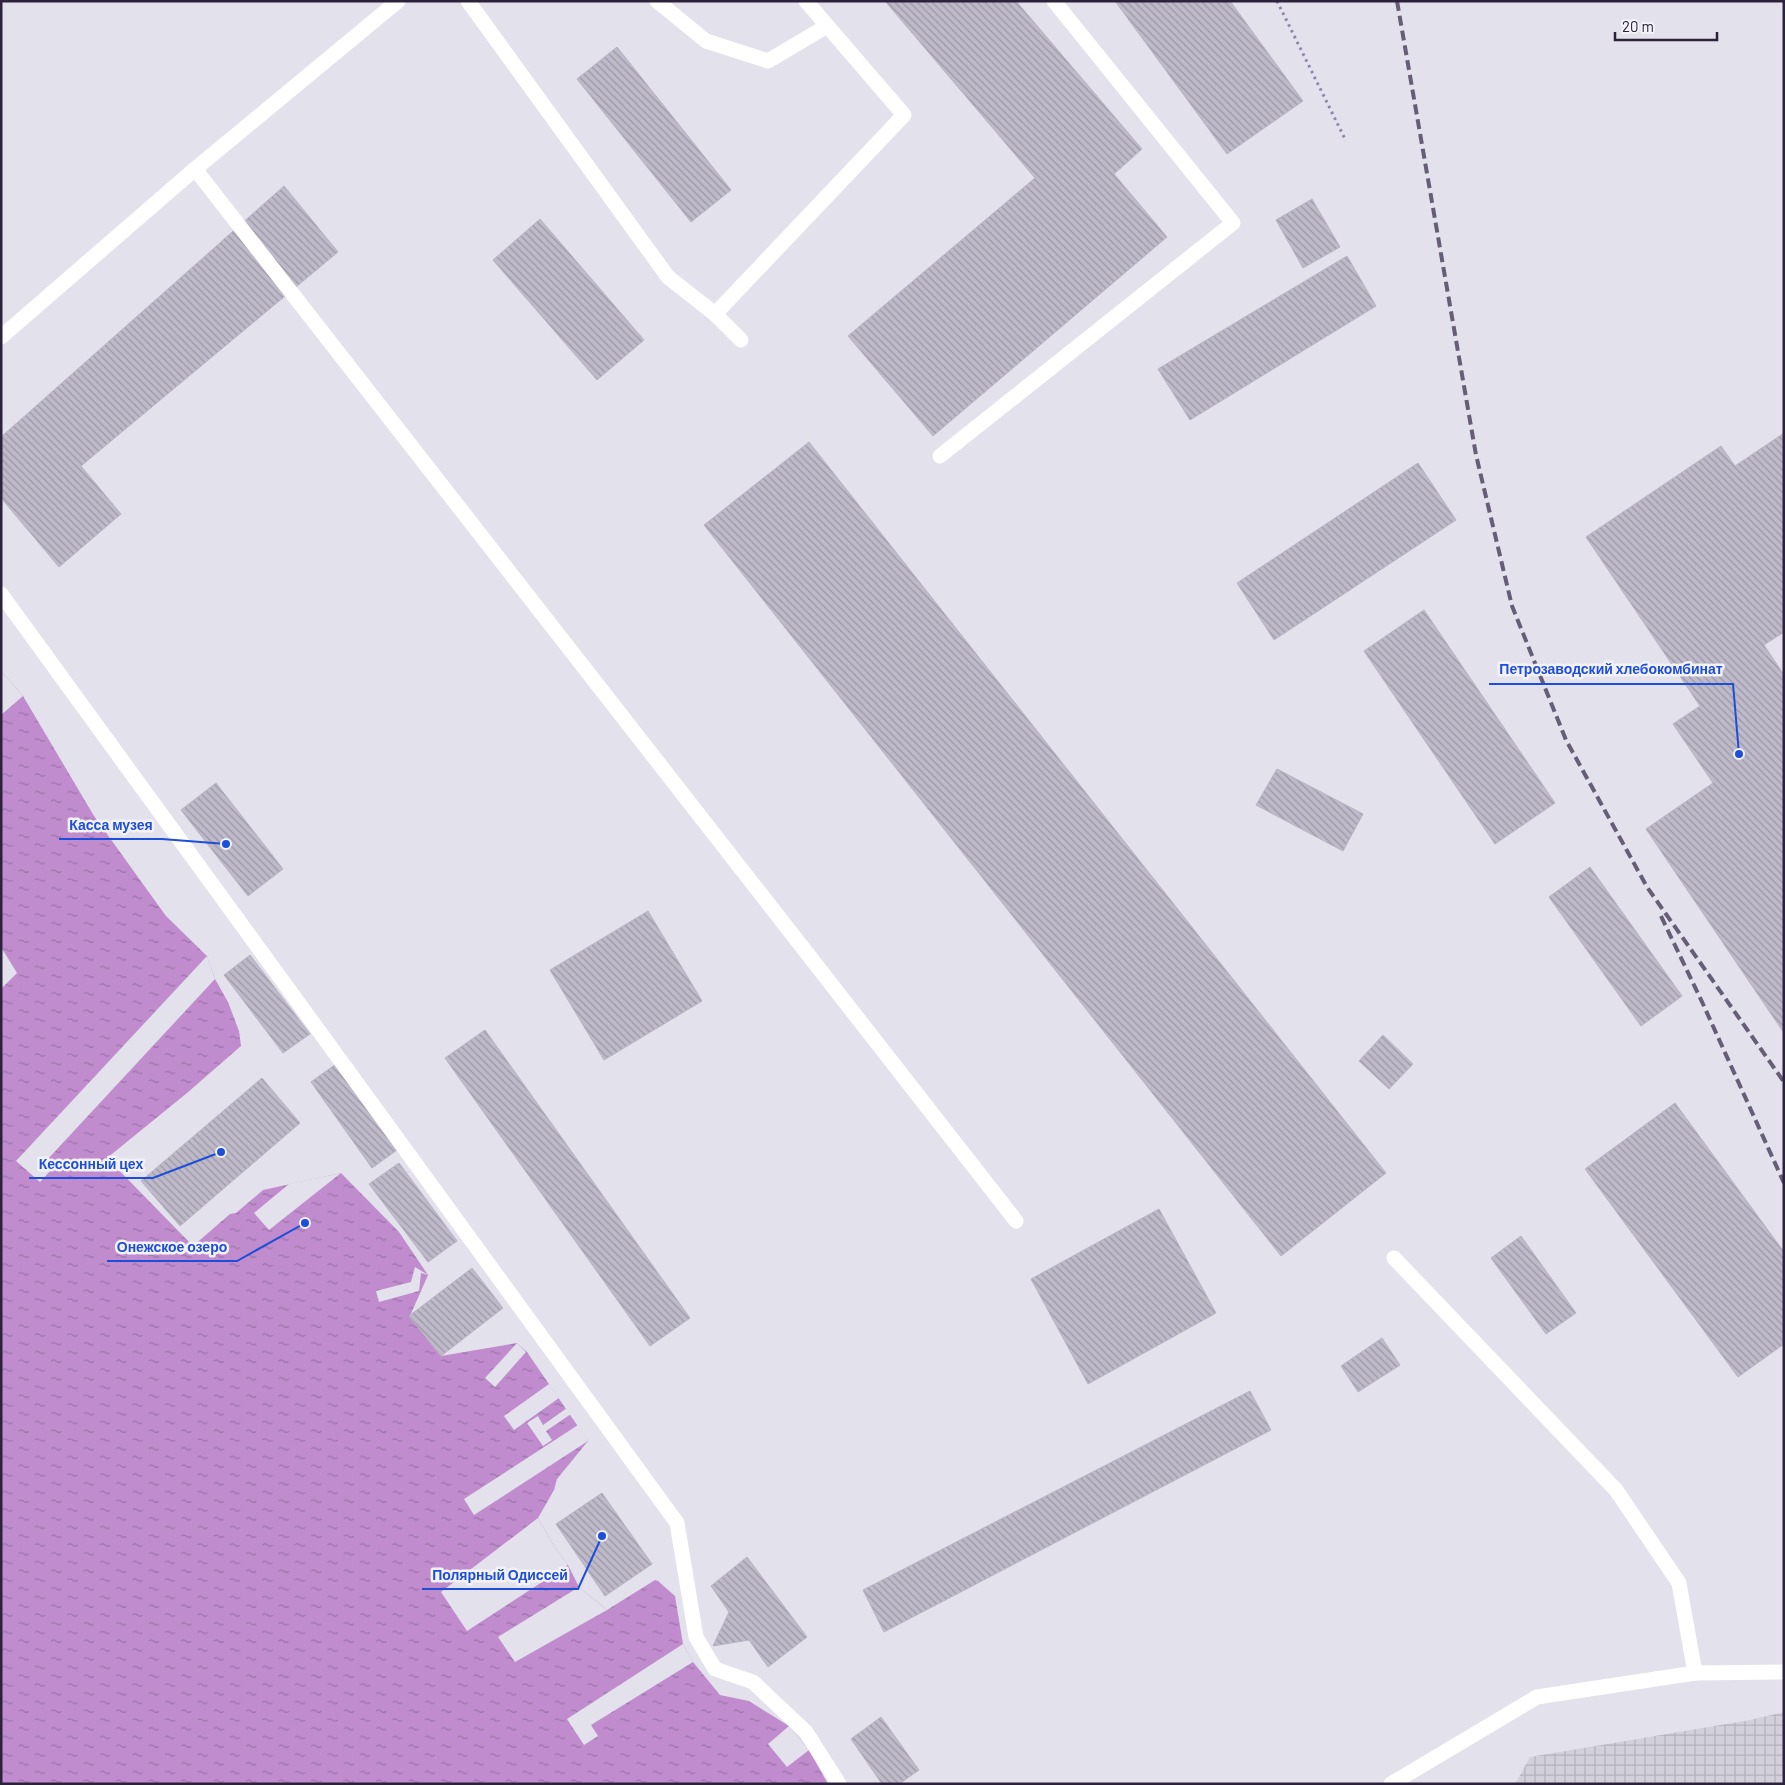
<svg xmlns="http://www.w3.org/2000/svg" width="1785" height="1785" viewBox="0 0 1785 1785" font-family="Barlow,sans-serif">
	<style>
		.industrial { fill: url(#industrial-grid) }
		.water { fill: url(#water-ripples) }
		.pier { fill: #e3e1eb }
		.building { fill: url(#building-back-hatch); stroke: #b8b4c4 }
		.lines { fill: none; stroke-linecap: round; stroke-linejoin: round }
		.path { stroke: #9183ad; stroke-width: 3; stroke-dasharray: 2.5 4; stroke-linecap: butt }
		.lane { stroke: #fff; stroke-width: 15 }
		.rail { stroke: #665d77; stroke-width: 4; stroke-dasharray: 10 5; stroke-linecap: butt }
		.leader { fill: none; stroke: #1d4ed8; stroke-width: 2 }
		.callout-dot { fill: #1d4ed8; stroke: #f3f2f8; stroke-width: 2 }
		.callout-label { font-size: 14px; text-anchor: middle; font-weight: bold; fill: #1d4ed8; stroke: #f3f2f8; stroke-width: 5; stroke-linejoin: round; paint-order: stroke }
	</style>
	<defs>
		<pattern id="industrial-grid" width="8" height="8" patternUnits="userSpaceOnUse" patternTransform="scale(1.25)"><rect width="8" height="8" fill="#d2d0db"/><path d="M0 4h8M4 0v8" fill="none" stroke="#b4b2bd"/></pattern>
		<pattern id="water-ripples" width="26" height="14" patternUnits="userSpaceOnUse" patternTransform="scale(1.25)"><rect width="26" height="14" fill="#c08cce"/><path d="M2 4q2-2 4 0t4 0M15 11q2-2 4 0t4 0" fill="none" stroke="#9c72a8"/></pattern>
		<pattern id="building-back-hatch" width="6" height="6" patternUnits="userSpaceOnUse" patternTransform="scale(1.25)"><rect width="6" height="6" fill="#bebac9"/><path d="M-1 5l2 2M0 0l6 6M5-1l2 2" fill="none" stroke="#9b97a4"/></pattern>
	</defs>
	<rect width="100%" height="100%" fill="#e3e1eb"/>
	<polygon class="industrial" points="1784,1712 1784,1784 1515,1784 1530,1757 1750,1720"/>
	<polygon class="water" points="1,671 23,696 94,816 166,916 207,956 215,979 228,1002 239,1031 241,1046 187,1093 107,1158 193,1246 230,1214 236,1213 263,1190 341,1173 399,1232 428,1275 410,1316 441,1356 517,1343 527,1352 588,1441 557,1479 554,1490 538,1518 554,1546 568,1565 579,1587 607,1610 655,1580 658,1581 675,1596 683,1644 693,1662 720,1695 749,1701 789,1726 809,1750 828,1784 1,1784"/>
	<g class="pier">
		<polygon points="1,671 23,696 1,715"/>
		<polygon points="1,947 17,973 1,989"/>
		<polygon points="207,956 215,979 46,1161 53,1168 40,1182 16,1161"/>
		<polygon points="341,1173 269,1230 254,1213 289,1184"/>
		<polygon points="415,1267 428,1275 421,1273 419,1291 379,1302 376,1291 411,1282"/>
		<polygon points="517,1343 526,1352 495,1387 485,1378"/>
		<polygon points="549,1384 559,1398 514,1430 504,1416"/>
		<polygon points="567,1408 571,1414 546,1431 552,1440 543,1446 527,1423 538,1416 543,1425"/>
		<polygon points="578,1425 588,1441 474,1515 464,1499"/>
		<polygon points="538,1518 554,1546 568,1565 467,1631 441,1592"/>
		<polygon points="579,1587 607,1610 515,1662 498,1637"/>
		<polygon points="683,1644 693,1662 591,1725 598,1736 584,1745 567,1719"/>
		<polygon points="789,1726 809,1750 787,1767 768,1744"/>
	</g>
	<g class="building">
		<polygon points="885,1 1016,1 1142,149 1114,174 1167,237 933,436 848,336 1035,178"/>
		<polygon points="1115,1 1230,1 1303,101 1227,154"/>
		<polygon points="617,47 731,190 691,222 577,79"/>
		<polygon points="284,186 338,252 81,466 121,514 59,567 1,498 1,437"/>
		<polygon points="1312,199 1340,247 1303,268 1276,220"/>
		<polygon points="540,219 644,340 597,380 493,260"/>
		<polygon points="1347,256 1376,306 1190,420 1158,369"/>
		<polygon points="1784,433 1784,632 1764,645 1784,675 1784,1033 1646,829 1713,783 1673,724 1700,706 1586,537 1721,446 1735,466"/>
		<polygon points="809,442 1386,1173 1281,1256 704,525"/>
		<polygon points="1418,463 1456,520 1274,640 1237,583"/>
		<polygon points="1424,610 1555,803 1495,844 1364,651"/>
		<polygon points="1277,769 1363,814 1343,851 1256,805"/>
		<polygon points="216,783 283,869 248,896 181,810"/>
		<polygon points="1590,867 1682,996 1641,1026 1549,897"/>
		<polygon points="648,911 702,1001 604,1060 550,970"/>
		<polygon points="250,955 310,1034 283,1053 224,975"/>
		<polygon points="485,1030 690,1318 650,1346 445,1058"/>
		<polygon points="1383,1035 1413,1064 1389,1089 1359,1061"/>
		<polygon points="336,1064 397,1150 372,1168 311,1082"/>
		<polygon points="262,1078 300,1123 180,1226 141,1181"/>
		<polygon points="1675,1103 1784,1252 1784,1344 1738,1377 1585,1169"/>
		<polygon points="399,1163 457,1241 428,1262 369,1184"/>
		<polygon points="1159,1209 1216,1313 1088,1384 1031,1279"/>
		<polygon points="1521,1236 1576,1313 1546,1334 1491,1258"/>
		<polygon points="472,1268 503,1308 441,1356 409,1316"/>
		<polygon points="1382,1338 1400,1365 1358,1392 1341,1366"/>
		<polygon points="1250,1391 1271,1430 884,1632 863,1590"/>
		<polygon points="602,1493 652,1564 605,1596 556,1524"/>
		<polygon points="747,1557 807,1637 768,1667 749,1640 713,1646 729,1612 711,1586"/>
		<polygon points="881,1717 919,1770 899,1784 882,1784 851,1739"/>
	</g>
	<g class="lines">
		<polyline class="path" points="1277,1 1346,141"/>
		<g class="lane">
			<polyline points="468,1 668,277 715,314 741,340"/>
			<polyline points="657,1 706,41 768,61 827,26"/>
			<polyline points="195,169 1016,1221"/>
			<polyline points="715,314 904,115 806,1"/>
			<polyline points="1,337 195,169 398,1"/>
			<polyline points="940,456 1233,223 1054,1"/>
			<polyline points="1,594 677,1523 696,1637 715,1669 753,1682 806,1732 839,1784"/>
			<polyline points="1394,1258 1616,1490 1679,1583 1695,1673"/>
			<polyline points="1391,1784 1537,1697 1695,1673 1784,1672"/>
		</g>
		<g class="rail">
			<polyline points="1397,1 1476,455 1512,606 1566,740 1647,887 1784,1082"/>
			<polyline points="1661,916 1703,1004 1784,1183"/>
		</g>
	</g>
	<path class="leader" d="M1739 754L1733 684H1489M226 844L162 839H59M221 1152L153 1178H29M305 1223L237 1261H107M602 1536L578 1589H422"/>
	<g class="callout-dot">
		<circle cx="1739" cy="754" r="5"/>
		<circle cx="226" cy="844" r="5"/>
		<circle cx="221" cy="1152" r="5"/>
		<circle cx="305" cy="1223" r="5"/>
		<circle cx="602" cy="1536" r="5"/>
	</g>
	<g class="callout-label">
		<text x="1611" y="674">Петрозаводский хлебокомбинат</text>
		<text x="111" y="830">Касса музея</text>
		<text x="91" y="1169">Кессонный цех</text>
		<text x="172" y="1252">Онежское озеро</text>
		<text x="500" y="1580">Полярный Одиссей</text>
	</g>
	<rect width="1785" height="1785" fill="none" stroke="#2c223b" stroke-width="5"/>
	<path d="M1615 32v8h102v-8" fill="none" stroke="#2c223b" stroke-width="2.5"/>
	<text x="1622" y="32" font-size="15" fill="#2c223b" stroke="#f3f2f8" stroke-width="4" paint-order="stroke">20 m</text>
</svg>
